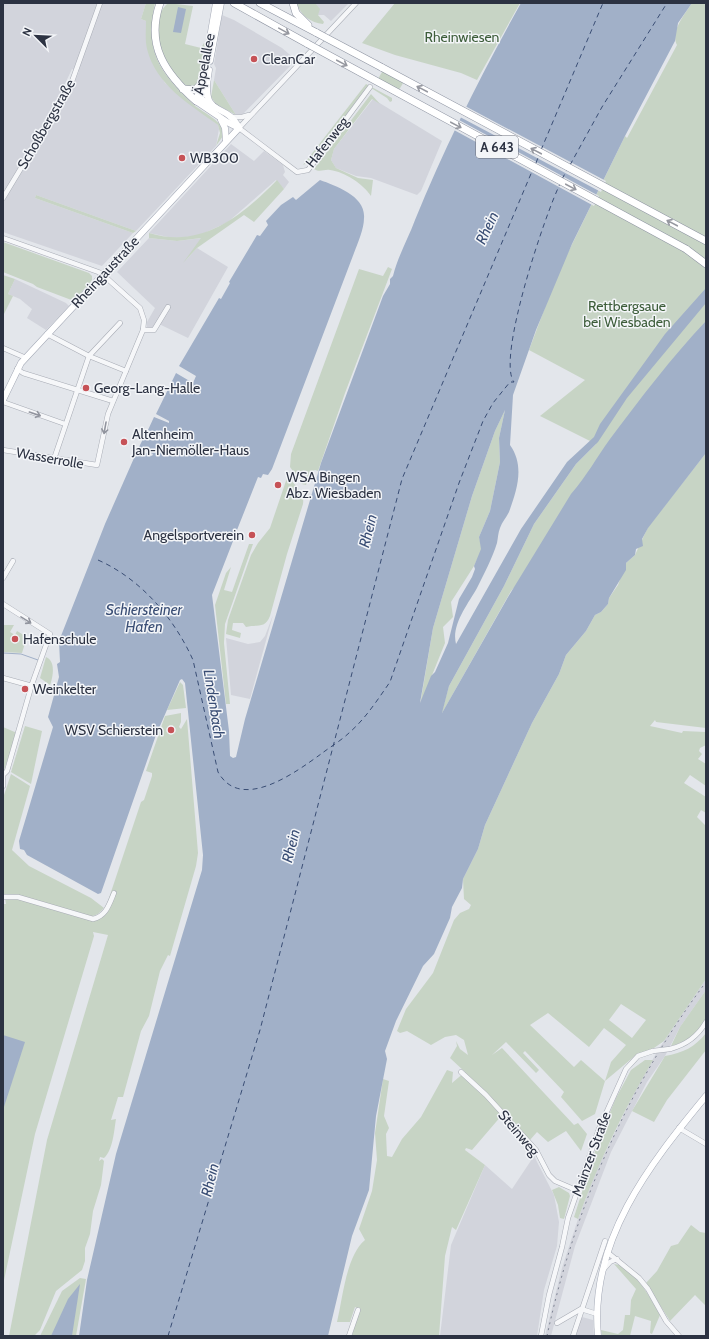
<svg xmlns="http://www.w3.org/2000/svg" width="709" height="1339" viewBox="0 0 709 1339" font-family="Cabin,sans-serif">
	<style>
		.built { fill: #d2d4dc; fill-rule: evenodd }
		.green { fill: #c7d4c5; fill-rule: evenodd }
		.water { fill: #a1b0c8; fill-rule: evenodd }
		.pier { fill: #e3e6eb }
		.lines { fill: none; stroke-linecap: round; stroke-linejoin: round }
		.stream { stroke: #a1b0c8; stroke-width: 1 }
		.ferry { stroke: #394d74; stroke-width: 1; stroke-dasharray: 5 4; stroke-linecap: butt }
		.minor-casing { stroke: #a8acb5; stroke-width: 5.5 }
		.major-casing { stroke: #a4a9b6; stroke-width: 7 }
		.highway-casing { stroke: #8c92a0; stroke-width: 8 }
		.minor { stroke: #f6f7f9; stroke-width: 4.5 }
		.major { stroke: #fff; stroke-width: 6 }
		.highway { stroke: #fff; stroke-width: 7 }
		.rail { stroke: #7e8493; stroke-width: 1; stroke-dasharray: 2 4; stroke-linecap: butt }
		.minor-bridge-casing { stroke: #a8acb5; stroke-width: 5.5; stroke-linecap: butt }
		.highway-bridge-casing { stroke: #8c92a0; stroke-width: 8; stroke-linecap: butt }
		.minor-bridge { stroke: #f6f7f9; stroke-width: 4.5 }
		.highway-bridge { stroke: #fff; stroke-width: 7 }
		.oneway { stroke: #9698a0 }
		.oneway2 { stroke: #91949e }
		.poi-dot { fill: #c65257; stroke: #f3f5f8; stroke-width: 1.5 }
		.labels { text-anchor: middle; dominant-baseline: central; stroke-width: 3; stroke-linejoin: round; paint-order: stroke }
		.shield { fill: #f3f5f8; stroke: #686c79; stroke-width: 1 }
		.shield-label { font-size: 13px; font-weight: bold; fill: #2c3242 }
		.park-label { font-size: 14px; fill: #3d5d3a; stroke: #f3f5f8 }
		.poi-label { font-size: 14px; fill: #2c3242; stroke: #f3f5f8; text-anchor: start }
		.street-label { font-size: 14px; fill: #2c3242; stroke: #f3f5f8 }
		.water-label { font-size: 15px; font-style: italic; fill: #394d74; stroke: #f3f5f8 }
	</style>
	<rect width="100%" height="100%" fill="#e3e6eb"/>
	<g class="built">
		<path d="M 3,3 L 146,3 L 141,19 L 146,21 L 147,48 L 165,83 L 218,125 L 219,129 L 216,146 L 136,231 L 36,195 L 35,198 L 133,233 L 102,266 L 3,232 ZM 72,69 L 79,71 L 75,81 L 59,112 L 32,157 L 26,153 L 53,109 Z"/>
		<polygon points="315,3 349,3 331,21 324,15 318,15"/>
		<polygon points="222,15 234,20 282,48 296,60 242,115 236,115 214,80 216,68 214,64"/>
		<polygon points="373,99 442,141 421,191 417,195 371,178 356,176 336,168 331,160 334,149"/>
		<polygon points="231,144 254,161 264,151 283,165 285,172 283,175 289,182 284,189 276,180 228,222 198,236 173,238 149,233"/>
		<polygon points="149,238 177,241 202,238 186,260 197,248 228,267 188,338 159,324 151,328 147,327 147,322 155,308 117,272"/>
		<polygon points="15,279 66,303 69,306 46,330 27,318 32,309 20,299 8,294"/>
		<polygon points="273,615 250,699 231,695 226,638 248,644 260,642 265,636"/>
		<polygon points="706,979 706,990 680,1027 665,1056 647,1082 611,1152 575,1246 551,1336 545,1336 562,1268 578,1219 597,1169 640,1081 660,1047"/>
		<polygon points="534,1156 554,1195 559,1222 557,1246 544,1290 537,1336 440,1336 451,1245 485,1165 512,1189"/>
		<polygon points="582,1317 593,1320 594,1336 575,1336"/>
	</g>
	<g class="green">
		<path d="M 146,3 L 155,3 C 145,52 158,70 192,103 C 200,111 214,116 221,126 L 223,136 L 216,146 L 220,133 L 218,125 C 189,104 156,85 147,49 C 145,40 146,30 146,21 L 141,19 Z"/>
		<path d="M 168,3 L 193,6 L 185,44 L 201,48 L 204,43 L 205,43 L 200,81 L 197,87 L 188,87 C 167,70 143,26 168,3 Z"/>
		<path d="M 297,3 L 315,3 L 320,9 L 318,15 L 324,22 L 323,24 C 311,23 300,15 297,3 Z"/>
		<polygon points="395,3 520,3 477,80 461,73 395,55 362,43"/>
		<path d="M 692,3 L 706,3 L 706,386 L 511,591 L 441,715 L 449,686 L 504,586 L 534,524 L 576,464 L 596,444 L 540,416 L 585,380 L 529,350 L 558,273 L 625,136 L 627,138 L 677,45 C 670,31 685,14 692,3 Z"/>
		<polygon points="385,67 406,78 396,95 375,84"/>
		<polygon points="214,80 236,115 216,104 211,97"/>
		<polygon points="366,84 392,98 392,101 390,102 387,98 368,86 311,161 303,165"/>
		<path d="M 371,94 L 380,104 L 372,99 L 334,149 L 331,160 L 336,168 L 358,178 L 373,180 L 371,196 C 363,184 345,172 330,170 C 324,169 320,173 314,169 Z"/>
		<path d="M 277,180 L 284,189 L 254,222 L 244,215 L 197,248 L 183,263 L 201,238 L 177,241 L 149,238 L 149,233 C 202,249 242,216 277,180 Z"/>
		<polygon points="36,195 136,231 133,233 35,198"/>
		<polygon points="3,242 89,273 92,276 92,280 74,301 37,287 33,284 3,272"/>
		<polygon points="388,267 392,269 345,393 318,471 315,470 310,472 306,485 302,484 290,467 291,454 359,269 383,276"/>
		<polygon points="3,275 15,279 8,294 13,296 3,316"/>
		<polygon points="505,410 499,438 500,462 490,511 479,537 482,549 474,566 451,602 453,617 443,627 445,643 420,705 433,628 472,496 495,431"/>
		<path d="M 706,453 L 706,728 L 656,722 L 655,720 L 650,726 L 682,733 L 683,731 L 706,732 L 706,745 L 700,748 L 699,751 L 702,754 L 698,759 L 706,764 L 706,786 L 690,775 L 684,783 L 706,797 L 706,813 L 701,810 L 697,817 L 706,826 L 706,979 L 664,1041 L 654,1048 L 636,1055 L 605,1081 L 595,1114 L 582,1121 L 561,1097 L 564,1092 L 525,1051 L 523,1053 L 539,1070 L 536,1073 L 506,1042 L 492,1055 L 502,1048 L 574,1125 L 578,1123 L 587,1134 L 581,1151 L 566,1131 L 548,1142 L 537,1132 L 530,1140 L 521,1130 L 502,1115 L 472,1150 L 466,1148 L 465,1150 L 485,1165 L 456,1230 L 452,1227 L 445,1256 L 439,1336 L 352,1336 L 359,1309 L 355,1307 L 350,1322 L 337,1322 C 343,1297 346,1256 365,1240 L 359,1229 L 372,1191 L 377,1160 L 375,1133 L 383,1079 L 389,1081 L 384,1116 L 389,1128 L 386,1134 L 387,1156 L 392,1157 L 402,1139 L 421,1117 L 447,1070 L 453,1072 L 452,1083 L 465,1072 L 450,1058 L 457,1046 L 456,1041 L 460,1049 L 468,1055 L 464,1040 L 456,1035 L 445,1037 L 431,1045 L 407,1031 L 400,1033 L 397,1031 L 406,1009 L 433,973 L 454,920 L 460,913 L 469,909 L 471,905 L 464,899 L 463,879 L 478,849 L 485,825 L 532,723 L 559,674 L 566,655 L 586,631 L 595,615 L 601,612 L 608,604 L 609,598 L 618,585 L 626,563 L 635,555 L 648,527 ZM 621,1004 L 646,1020 L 632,1038 L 609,1020 ZM 548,1013 L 589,1047 L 604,1028 L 626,1045 L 611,1062 L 605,1081 L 581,1060 L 574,1067 L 530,1025 Z"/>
		<path d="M 288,475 C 294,487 305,490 303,504 L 287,554 L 270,616 C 265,629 258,624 246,627 L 243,623 L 233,623 L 232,630 L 241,633 L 240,638 L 226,634 L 228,620 L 251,555 L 258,543 L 270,528 Z"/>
		<polygon points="249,544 253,544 225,624 224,643 230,704 226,704 215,605 226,573 231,567 224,590 232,592"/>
		<polygon points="3,625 14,625 10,632 15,635 17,631 27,637 22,653 3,652"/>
		<path d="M 46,657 C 56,661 53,677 50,685 L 40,678 Z"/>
		<polygon points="180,682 183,685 186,708 167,710"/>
		<path d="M 181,713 L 181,722 L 179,727 L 181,729 L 187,719 L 198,853 L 196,866 L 170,956 L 168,955 L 160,971 L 149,1016 L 141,1031 L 123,1097 L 118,1097 L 111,1120 L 116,1119 C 114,1131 113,1150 104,1158 L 100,1157 L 99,1161 L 102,1159 L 104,1161 L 101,1185 L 93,1211 L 90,1234 L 85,1248 L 85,1261 L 82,1270 L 56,1291 L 40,1330 L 34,1336 L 9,1336 L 47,1140 L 108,935 L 93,932 L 94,936 L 35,1134 L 3,1285 L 3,904 L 6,904 L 5,898 L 19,899 L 90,920 L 108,909 L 107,904 L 141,802 L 144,800 L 152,776 L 152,773 L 146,771 L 165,716 Z"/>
		<polygon points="25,726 42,731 31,784 11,772"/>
		<polygon points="3,727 17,733 3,773"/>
		<polygon points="11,774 30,786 12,850 29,866 91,898 104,908 98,914 90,917 15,895 3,894 3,798"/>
		<path d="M 706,990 C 706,999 707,1008 706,1016 C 704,1032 684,1043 671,1046 L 680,1027 Z"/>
		<path d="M 706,1033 L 706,1050 L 667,1100 L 654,1122 L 632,1111 L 665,1056 C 683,1053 695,1047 706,1033 Z"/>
		<path d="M 645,1060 L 653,1060 C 623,1111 598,1163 578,1219 L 574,1217 L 599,1139 L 616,1098 L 631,1070 Z"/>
		<polygon points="559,1187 569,1193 570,1196 564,1219 560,1218 558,1205 552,1190"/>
		<polygon points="691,1225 700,1232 706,1233 706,1306 695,1295 670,1321 646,1283 657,1271 671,1246 678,1244"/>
		<path d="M 614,1264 C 633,1266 652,1300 660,1315 L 652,1334 L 650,1333 L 651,1321 L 635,1316 L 630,1336 L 602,1336 L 601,1330 L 618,1334 L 623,1330 L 625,1315 L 630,1315 L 631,1300 L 636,1289 Z"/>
		<polygon points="80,1278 86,1279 76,1336 40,1336 62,1291"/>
	</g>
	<g class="water">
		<path d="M 521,3 L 692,3 L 678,23 L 675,41 L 625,136 L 572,244 L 536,330 L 513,395 L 510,445 C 525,466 517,490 509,512 C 506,518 502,522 500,528 C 498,533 498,538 497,543 C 492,559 484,574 477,588 C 468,604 451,625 456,644 L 521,529 L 567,462 L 594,437 L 600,424 L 665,334 L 706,288 L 706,303 L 627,398 L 598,442 L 576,464 L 534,524 L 504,586 L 449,686 L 442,713 L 508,597 L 571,494 C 586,477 597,457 610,439 C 640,399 671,358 706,321 L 706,453 L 648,528 L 642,539 L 643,546 L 636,549 L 635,555 L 626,563 L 626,570 L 609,598 L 608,604 L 601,612 L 595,615 L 586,631 L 566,655 L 559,674 L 532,723 L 485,825 L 478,849 L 463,879 L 462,888 L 452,907 L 450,918 L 434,954 L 423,966 L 396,1021 L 385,1051 L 387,1059 L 376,1116 L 369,1190 L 352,1236 L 328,1336 L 79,1336 L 87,1280 L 116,1154 L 202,870 L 203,855 L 185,683 L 182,679 L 180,680 L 156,735 L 101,893 L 98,894 L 27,855 L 24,850 L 20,849 L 19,841 L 53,727 L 48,717 L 59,677 L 57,664 L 60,662 L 59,641 L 105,524 L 138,449 L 152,456 L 153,454 L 139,447 L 146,433 L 161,440 L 162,437 L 148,430 L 154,417 L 169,423 L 169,421 L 156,414 L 176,373 L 193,383 L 196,376 L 179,366 L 219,298 L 221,299 L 230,283 L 229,282 L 257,235 L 260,236 L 268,225 L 266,221 L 281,205 L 293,197 L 296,200 L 320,180 C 336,186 366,196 364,218 C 364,229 358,242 354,253 L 272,469 L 268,475 L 263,474 L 261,478 L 258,477 L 237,530 L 234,533 L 235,536 L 212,595 L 229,731 L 230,756 L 233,758 L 236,757 L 245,719 L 321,463 L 383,296 L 390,284 L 390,279 L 393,276 C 398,256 408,239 415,220 C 445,146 482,73 521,3 ZM 505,410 L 499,438 L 500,462 L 490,511 L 479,537 L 481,549 L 474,566 L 475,569 L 472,577 L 459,599 L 448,643 L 435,672 L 431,676 L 420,703 L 433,628 L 472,496 L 495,431 Z"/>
		<polygon points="178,7 186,9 181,33 173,32"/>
		<polygon points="3,1035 25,1042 3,1110"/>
		<polygon points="80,1284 72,1336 51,1336 68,1299"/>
	</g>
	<g class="pier">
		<polygon points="465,106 606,181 601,192 460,117"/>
		<polygon points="459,120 599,196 594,206 454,130"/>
	</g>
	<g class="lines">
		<polyline class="stream" points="3,653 21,654 38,660"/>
		<g class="ferry">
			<polyline points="541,150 603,3"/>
			<polyline points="536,163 539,155"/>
			<polyline points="570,165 602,107 667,3"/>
			<polyline points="562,179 567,170"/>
			<path d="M 98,560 C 141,579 174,618 193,660 L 218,772 C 241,813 296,772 321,754 C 330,747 342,740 350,732 C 366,718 378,699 390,682 L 459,483 L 483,421 L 493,403 L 510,382 L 514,382 C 496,359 546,212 560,184"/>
			<polyline points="168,1336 260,1030 402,479 533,169"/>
		</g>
		<defs>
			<g id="minor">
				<polyline points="356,3 239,128 297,172 308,170 370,87"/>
				<polyline points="230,117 242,117 249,115"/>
				<polyline points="3,198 70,87 100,3"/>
				<polyline points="3,238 101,273 140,308 144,320 143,330 108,414 97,465 3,450"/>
				<polyline points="143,330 154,330 168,307"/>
				<polyline points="47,334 89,356 126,371"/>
				<polyline points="3,348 26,358"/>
				<polyline points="17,369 23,373 113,401"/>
				<polyline points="3,402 65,424"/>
				<polyline points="54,459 89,356 120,323"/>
				<polyline points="3,578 13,561"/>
				<polyline points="3,604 50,634 32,684 7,771 3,775 3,786"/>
				<polyline points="3,678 32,686"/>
				<path d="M 3,897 L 18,897 L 93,919 C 106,916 109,905 114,893"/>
				<path d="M 670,1049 C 686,1045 698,1036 706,1022"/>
				<polyline points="461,1072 486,1095 536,1150 549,1175 555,1181 576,1190"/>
				<polyline points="679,1128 706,1144"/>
				<polyline points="607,1252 639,1278 648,1289 666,1321 679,1336"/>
				<polyline points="603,1270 610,1262 617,1259"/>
				<polyline points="557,1323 581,1309 597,1314"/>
				<polyline points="349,1336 358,1310"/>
				<polyline points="541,1336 549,1295 562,1247 568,1218 599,1129 626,1069 638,1056 653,1051"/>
				<polyline points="573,1336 605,1241"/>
			</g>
			<g id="major">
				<polyline points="216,3 203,78 196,101 227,122 239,128"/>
				<polyline points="210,61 221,3"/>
				<path d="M 209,70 C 200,122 225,99 239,128"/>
				<polyline points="221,120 225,128 226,141"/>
				<polyline points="3,400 21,363 239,128"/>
				<path d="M 598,1336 C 589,1241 649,1165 706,1096"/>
			</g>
			<g id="highway">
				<path d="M 160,3 C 145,46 166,74 196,101 L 206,91"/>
				<polyline points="234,3 308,44"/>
				<polyline points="260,3 317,33"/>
				<polyline points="293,3 296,13 308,25"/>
				<polyline points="381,67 706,241"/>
				<polyline points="183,89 195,90 202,83"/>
				<polyline points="197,97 215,108"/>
				<polyline points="686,249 706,264"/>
			</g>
		</defs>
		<use href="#minor" class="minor-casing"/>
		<use href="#major" class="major-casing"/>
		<use href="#highway" class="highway-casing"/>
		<use href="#minor" class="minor"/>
		<use href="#major" class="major"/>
		<use href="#highway" class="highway"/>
		<path class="rail" d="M 547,1336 C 574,1209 628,1086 706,982"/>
		<defs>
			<polyline id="minor-bridge" points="653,1051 670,1049"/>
			<g id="highway-bridge">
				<polyline points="317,33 381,67"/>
				<polyline points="308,44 686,249"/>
			</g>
		</defs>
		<use href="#minor-bridge" class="minor-bridge-casing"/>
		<use href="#highway-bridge" class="highway-bridge-casing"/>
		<use href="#minor-bridge" class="minor-bridge"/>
		<use href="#highway-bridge" class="highway-bridge"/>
	</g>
	<defs><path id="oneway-shaft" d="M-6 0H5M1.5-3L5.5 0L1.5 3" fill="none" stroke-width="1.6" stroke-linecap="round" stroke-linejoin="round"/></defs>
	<g class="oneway">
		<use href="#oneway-shaft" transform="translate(284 31) rotate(29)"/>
		<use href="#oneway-shaft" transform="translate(342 63) rotate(28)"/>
		<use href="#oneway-shaft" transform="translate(422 89) rotate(-152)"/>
		<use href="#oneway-shaft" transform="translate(456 125) rotate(28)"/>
		<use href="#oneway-shaft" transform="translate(536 151) rotate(-152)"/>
		<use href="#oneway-shaft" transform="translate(571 187) rotate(28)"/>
		<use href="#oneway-shaft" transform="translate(672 223) rotate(-152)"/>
	</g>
	<g class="oneway2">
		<use href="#oneway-shaft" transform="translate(35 414) rotate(19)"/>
		<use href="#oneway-shaft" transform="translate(105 428) rotate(100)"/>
		<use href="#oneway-shaft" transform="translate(26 620) rotate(32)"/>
	</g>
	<g class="poi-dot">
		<circle cx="254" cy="59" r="4"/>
		<circle cx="182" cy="158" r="4"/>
		<circle cx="86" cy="388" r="4"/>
		<circle cx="124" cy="442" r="4"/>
		<circle cx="278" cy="485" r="4"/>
		<circle cx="252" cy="535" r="4"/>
		<circle cx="15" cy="639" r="4"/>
		<circle cx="25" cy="689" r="4"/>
		<circle cx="171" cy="730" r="4"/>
	</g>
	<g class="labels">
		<rect class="shield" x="476" y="136" width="42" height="22" rx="3"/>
		<g class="shield-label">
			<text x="497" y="147">A 643</text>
		</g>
		<g class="park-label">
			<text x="462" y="37">Rheinwiesen</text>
			<text x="627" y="306">Rettbergsaue<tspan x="627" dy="16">bei Wiesbaden</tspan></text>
		</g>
		<g class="poi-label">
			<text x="262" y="59">CleanCar</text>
			<text x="190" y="158">WB300</text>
			<text x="94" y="388">Georg-Lang-Halle</text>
			<text x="132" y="434">Altenheim<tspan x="132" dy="16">Jan-Niemöller-Haus</tspan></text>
			<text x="286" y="477">WSA Bingen<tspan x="286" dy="16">Abz. Wiesbaden</tspan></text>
			<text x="244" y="535" text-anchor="end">Angelsportverein</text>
			<text x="23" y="639">Hafenschule</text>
			<text x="33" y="689">Weinkelter</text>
			<text x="163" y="730" text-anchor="end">WSV Schierstein</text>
		</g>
		<g class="street-label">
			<text transform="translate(204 64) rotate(-79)">Äppelallee</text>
			<text transform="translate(46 124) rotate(-60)">Schoßbergstraße</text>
			<text transform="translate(327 142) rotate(-52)">Hafenweg</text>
			<text transform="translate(105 272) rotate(-47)">Rheingaustraße</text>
			<text transform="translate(50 458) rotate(10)">Wasserrolle</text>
			<text transform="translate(519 1133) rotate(50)">Steinweg</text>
			<text transform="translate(591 1154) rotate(-70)">Mainzer Straße</text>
		</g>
		<g class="water-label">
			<text transform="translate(487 228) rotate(-65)">Rhein</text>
			<text transform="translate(368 531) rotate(-76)">Rhein</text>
			<text x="144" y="610">Schiersteiner<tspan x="144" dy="17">Hafen</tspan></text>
			<text transform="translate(214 704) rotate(81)">Lindenbach</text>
			<text transform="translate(291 846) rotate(-76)">Rhein</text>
			<text transform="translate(210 1180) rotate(-77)">Rhein</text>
		</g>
	</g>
	<rect width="709" height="1339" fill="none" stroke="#2c3242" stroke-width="8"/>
	<g transform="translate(36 36) rotate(294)" stroke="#f3f5f8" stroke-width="3" paint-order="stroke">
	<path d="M0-3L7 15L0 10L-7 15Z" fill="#2c3242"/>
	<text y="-6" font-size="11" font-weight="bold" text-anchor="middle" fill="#2c3242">N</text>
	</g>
</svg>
